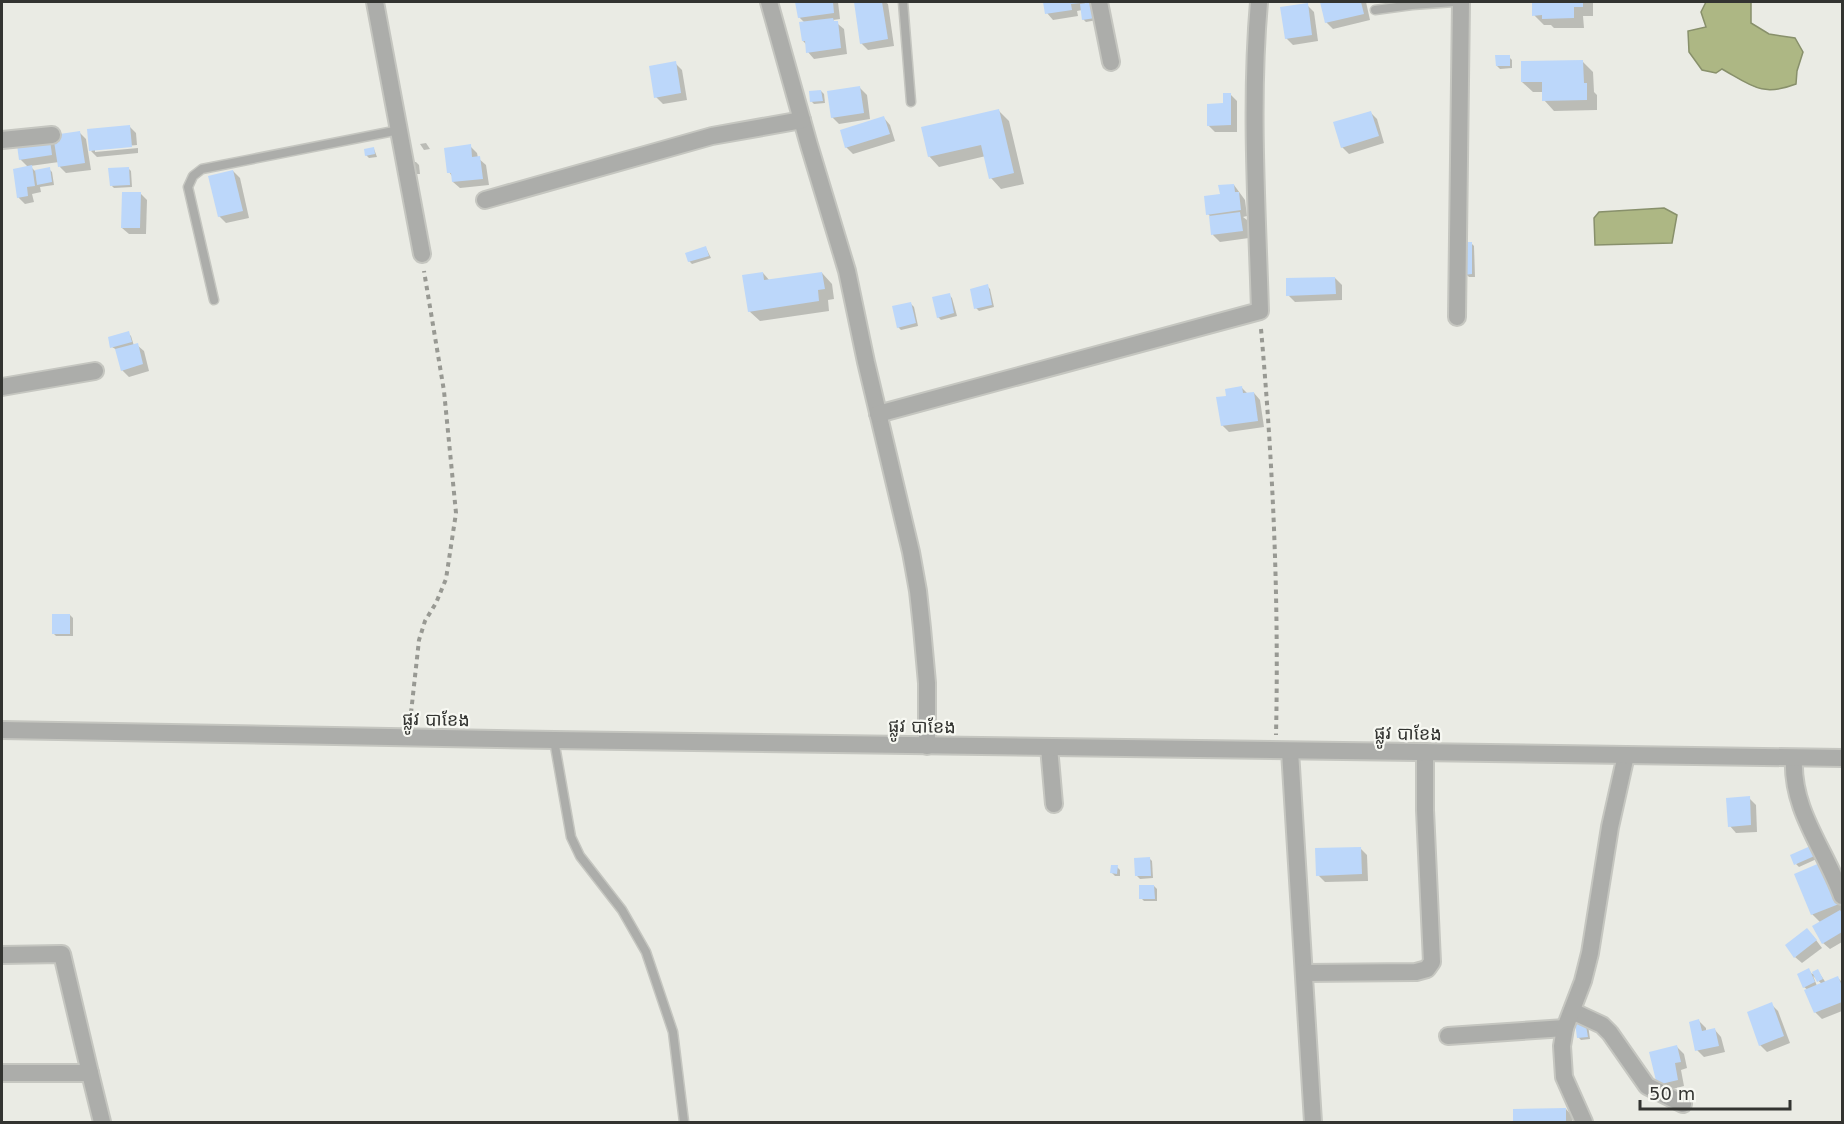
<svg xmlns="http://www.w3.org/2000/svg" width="1844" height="1124" viewBox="0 0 1844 1124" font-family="'DejaVu Sans','Noto Sans Khmer',sans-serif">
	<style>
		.water { fill: #adb784; stroke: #88906b; stroke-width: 1.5 }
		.shadow { fill: #0003; fill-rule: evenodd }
		.building { fill: #bcd7fa }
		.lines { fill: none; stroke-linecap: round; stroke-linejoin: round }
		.service-casing { stroke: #c5c6c0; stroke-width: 11 }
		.minor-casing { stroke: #c5c6c0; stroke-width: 20 }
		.tertiary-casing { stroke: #c5c6c0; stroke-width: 20 }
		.path { stroke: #989993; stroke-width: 4; stroke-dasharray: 4.5 4.5; stroke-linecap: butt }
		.service { stroke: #acadaa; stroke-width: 8 }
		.minor { stroke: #acadaa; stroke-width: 16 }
		.tertiary { stroke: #acadaa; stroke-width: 16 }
		.labels { text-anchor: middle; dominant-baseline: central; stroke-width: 4.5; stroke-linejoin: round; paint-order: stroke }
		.street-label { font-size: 18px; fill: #333431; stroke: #f7f8f2 }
	</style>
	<rect width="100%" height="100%" fill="#eaebe4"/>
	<g class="water">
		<path d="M 1706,2 L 1751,2 L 1751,23 L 1769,34 L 1795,38 L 1803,52 L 1797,71 L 1796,84 C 1762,97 1752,86 1722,69 L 1716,73 L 1702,70 L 1689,52 L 1688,31 L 1706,27 L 1701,12 Z"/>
		<polygon points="1664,208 1677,215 1672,243 1595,245 1594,218 1599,212"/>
	</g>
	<g class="shadow">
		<polygon points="797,2 838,2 840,19 833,20 844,29 847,54 814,59 808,52 806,44 803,41 805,23 799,17"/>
		<polygon points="855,2 885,2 888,4 894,46 868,50 861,43"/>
		<polygon points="1045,2 1084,2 1097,20 1086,22 1083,19 1082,10 1077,11 1078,16 1053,20 1047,13"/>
		<polygon points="1322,2 1366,2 1370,20 1333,29 1326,22"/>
		<polygon points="1534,2 1593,2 1593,16 1583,16 1584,28 1554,28 1551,25 1544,25 1534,15"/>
		<polygon points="1307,5 1314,12 1318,41 1293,45 1286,38"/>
		<polygon points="1509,57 1512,60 1512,68 1500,69 1497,66"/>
		<polygon points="1583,62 1593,72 1594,92 1597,95 1597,110 1554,111 1544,100 1544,92 1533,92 1522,82"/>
		<polygon points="675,63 682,70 687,100 663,104 656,97"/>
		<polygon points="860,88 867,95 870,119 839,124 832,117"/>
		<polygon points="821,91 824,94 825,103 814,104 811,101"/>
		<polygon points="1230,94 1237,101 1237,132 1215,132 1208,125 1225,105"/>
		<polygon points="999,111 1009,121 1024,184 1001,189 991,178 986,156 939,167 929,156"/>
		<polygon points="1371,113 1377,119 1384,143 1349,154 1342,147"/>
		<polygon points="884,118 890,125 895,141 853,154 846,147"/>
		<polygon points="129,126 136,133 137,145 95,149 95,152 138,148 138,153 97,157 91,151"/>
		<polygon points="79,132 86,139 91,170 66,173 60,167 59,162 30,166 35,171 49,169 52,172 54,185 40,187 41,192 32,194 34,202 25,204 18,197 28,167 20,159 18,138 56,141"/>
		<polygon points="426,143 430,149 424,150 420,144"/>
		<polygon points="470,146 477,153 478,158 486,165 489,185 460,188 453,182 452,176 449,172"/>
		<polygon points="374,149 377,157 369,158 366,155"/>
		<polygon points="411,162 416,162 419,165 420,174 414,174"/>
		<polygon points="128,168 131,171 132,187 114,188 111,185"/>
		<polygon points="233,171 240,178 249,218 226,223 219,216"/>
		<polygon points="1234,185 1245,200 1247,216 1243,217 1247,220 1249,238 1220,242 1213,235 1211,217 1208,214"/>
		<polygon points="140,193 147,200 146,234 129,234 122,228"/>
		<polygon points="1471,243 1474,246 1475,277 1469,277 1466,274"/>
		<polygon points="706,248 711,258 692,264 689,261"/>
		<polygon points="763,273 770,281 822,273 832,284 834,299 828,300 829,311 760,321 749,311"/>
		<polygon points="1335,278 1342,285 1342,300 1295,302 1288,295"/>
		<polygon points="987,286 990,289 994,307 979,311 976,308"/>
		<polygon points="949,295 952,298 957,316 941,320 938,317"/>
		<polygon points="911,304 914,307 918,326 901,330 898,327"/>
		<polygon points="128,333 131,336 134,346 137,345 144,351 149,371 129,377 122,370 117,350 112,347"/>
		<polygon points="1242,388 1248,394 1254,393 1260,400 1264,427 1229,432 1222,425 1227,397"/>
		<polygon points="70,615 73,618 73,636 56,636 53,633"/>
		<polygon points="1749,798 1756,805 1757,832 1736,833 1730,826"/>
		<polygon points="1360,848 1367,855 1368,881 1325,882 1318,875"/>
		<polygon points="1818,849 1821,857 1799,867 1796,864"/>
		<polygon points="1149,858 1152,861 1153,878 1140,879 1137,876"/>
		<polygon points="1117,867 1120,870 1120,876 1115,876 1112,873"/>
		<polygon points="1828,870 1842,905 1842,911 1841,912 1842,914 1842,942 1830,949 1823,943 1821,923 1812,914"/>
		<polygon points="1154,886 1157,889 1157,901 1144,901 1141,898"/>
		<polygon points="1813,936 1822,948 1802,963 1795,957"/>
		<path d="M 1809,970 L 1812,974 L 1818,971 L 1826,983 L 1838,978 L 1842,982 L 1842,1011 L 1822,1019 L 1815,1012 L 1806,991 L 1808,990 L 1804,987 ZM 1813,976 L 1822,984 L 1817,986 Z"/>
		<polygon points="1771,1004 1778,1011 1790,1043 1767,1052 1760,1045"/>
		<polygon points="1699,1021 1706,1028 1706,1032 1715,1030 1721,1037 1725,1052 1704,1057 1697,1050"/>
		<polygon points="1576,1023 1588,1025 1590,1039 1581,1040 1578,1037"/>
		<polygon points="1677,1047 1684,1054 1687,1068 1681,1070 1684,1086 1665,1091 1658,1084"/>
		<polygon points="1566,1109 1572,1116 1572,1122 1515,1122 1514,1110"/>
	</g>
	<g class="building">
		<polygon points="795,2 833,2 834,13 798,18"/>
		<polygon points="854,2 882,2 888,39 860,44"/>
		<polygon points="1043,2 1081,2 1081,3 1071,4 1072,10 1045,14"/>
		<polygon points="1093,2 1095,18 1082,20 1080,4"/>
		<polygon points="1320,2 1361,2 1364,14 1325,23"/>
		<polygon points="1532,2 1583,2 1583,7 1574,7 1574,18 1542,19 1542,15 1532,16"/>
		<polygon points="1308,3 1312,35 1285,39 1280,7"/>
		<polygon points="833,18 834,21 838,21 841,48 806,53 805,41 802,41 799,22"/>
		<polygon points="1495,55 1510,55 1510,66 1496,66"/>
		<polygon points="1583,60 1584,83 1587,83 1587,100 1542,101 1542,82 1521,82 1521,61"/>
		<polygon points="676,61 681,93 654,98 649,66"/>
		<polygon points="860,86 864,113 831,118 827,91"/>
		<polygon points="821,90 823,101 810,102 809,91"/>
		<polygon points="1223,93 1231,93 1231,125 1207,126 1207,104 1223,103"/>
		<polygon points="999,109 1014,173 989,179 981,145 928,157 921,127"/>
		<polygon points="1371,111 1379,136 1341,148 1333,122"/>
		<polygon points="884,116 890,134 845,148 840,130"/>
		<polygon points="130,125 132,147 89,151 87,129"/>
		<polygon points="80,131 85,163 58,167 53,135"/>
		<polygon points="49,132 52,155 19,160 16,137"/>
		<polygon points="471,144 472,157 480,156 483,179 452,182 451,173 447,173 444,148"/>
		<polygon points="374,147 375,154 365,156 364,149"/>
		<polygon points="32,165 35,186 27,187 28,196 17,198 13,169"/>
		<polygon points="50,167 52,182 37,185 35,170"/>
		<polygon points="129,167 130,185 110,186 108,168"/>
		<polygon points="233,170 243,211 218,217 208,176"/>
		<polygon points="1234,184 1235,192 1239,192 1241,210 1206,215 1204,196 1220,194 1218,185"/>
		<polygon points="122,192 141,192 140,228 121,228"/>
		<polygon points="1240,212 1243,231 1211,235 1209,216"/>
		<polygon points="1464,242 1472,242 1472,274 1464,275"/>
		<polygon points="706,246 709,256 688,262 685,253"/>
		<polygon points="763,272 764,280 822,272 825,289 818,290 819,301 748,312 742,275"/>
		<polygon points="1335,277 1336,294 1286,296 1286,278"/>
		<polygon points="988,284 992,305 974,309 970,289"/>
		<polygon points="950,293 954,313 937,318 932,297"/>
		<polygon points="911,302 916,323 897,328 892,306"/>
		<polygon points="129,331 132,342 110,348 108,337"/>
		<polygon points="138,343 143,364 121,371 115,349"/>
		<polygon points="1242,386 1243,393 1254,392 1258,421 1221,426 1216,397 1226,396 1225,389"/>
		<rect x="52" y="614" width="18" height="20"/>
		<polygon points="1750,796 1751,825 1728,827 1726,798"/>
		<polygon points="1815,844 1819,854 1794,865 1790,855"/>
		<polygon points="1361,847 1362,874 1316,876 1315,848"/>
		<polygon points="1150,857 1151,876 1135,876 1134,858"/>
		<polygon points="1822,862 1839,904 1811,915 1794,874"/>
		<polygon points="1111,865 1118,865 1117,874 1110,873"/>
		<polygon points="1139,885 1154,885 1155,899 1139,899"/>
		<polygon points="1840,910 1842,913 1842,932 1822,944 1812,926"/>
		<polygon points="1807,928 1817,940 1794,958 1785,945"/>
		<polygon points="1809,968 1815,982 1803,988 1797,974"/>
		<polygon points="1818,969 1823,979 1817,982 1812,972"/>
		<polygon points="1838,976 1842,986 1842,1002 1814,1013 1804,990"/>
		<polygon points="1772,1002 1784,1036 1759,1046 1747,1012"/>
		<polygon points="1699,1019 1702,1031 1715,1028 1719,1046 1695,1051 1689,1022"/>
		<polygon points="1585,1020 1588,1037 1577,1038 1575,1022"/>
		<polygon points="1677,1045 1681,1062 1675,1063 1678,1080 1657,1085 1649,1052"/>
		<polygon points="1566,1108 1566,1122 1513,1122 1513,1109"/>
	</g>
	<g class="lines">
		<defs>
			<g id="service">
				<polyline points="903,2 911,102"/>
				<polyline points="1375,10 1412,5 1454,2"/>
				<polyline points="214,300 188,187 193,176 202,169 399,130"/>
				<polyline points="554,740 571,837 580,856 622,910 646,952 673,1032 684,1122"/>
			</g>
			<g id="minor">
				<polyline points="375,2 422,254"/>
				<polyline points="769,2 809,145 847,271 866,362 911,552 918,591 922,628 927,683 927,746"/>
				<polyline points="1099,2 1111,62"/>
				<polyline points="2,140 52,135"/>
				<polyline points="485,200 712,136 802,120"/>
				<polyline points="1457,317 1461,2"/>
				<polyline points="2,387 95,371"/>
				<path d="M 878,414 L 1260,311 C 1257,208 1250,104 1259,2"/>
				<polyline points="1049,747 1054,804"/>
				<polyline points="1290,751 1313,1122"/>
				<path d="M 1794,758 C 1791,810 1825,849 1842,896"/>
				<polyline points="2,955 62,954 90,1073"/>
				<polyline points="1305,973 1416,972 1427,969 1432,962 1425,810 1425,752"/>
				<polyline points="1572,1011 1602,1025 1610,1033 1647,1086 1683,1104"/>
				<polyline points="1448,1036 1565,1028"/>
				<polyline points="2,1073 90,1073 102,1122"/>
				<polyline points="1584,1122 1564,1077 1562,1046 1565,1028 1583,981 1590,953 1610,827 1626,755"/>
			</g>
			<polyline id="tertiary" points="2,730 554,740 1842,758"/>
		</defs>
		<use href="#service" class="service-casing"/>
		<use href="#minor" class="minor-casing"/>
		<use href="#tertiary" class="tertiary-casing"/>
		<g class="path">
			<path d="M 1261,329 C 1273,464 1279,600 1276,735"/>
			<polyline points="410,722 419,640 425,621 436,603 446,579 456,513 444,391 424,271"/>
		</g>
		<use href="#service" class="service"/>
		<use href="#minor" class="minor"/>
		<use href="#tertiary" class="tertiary"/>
	</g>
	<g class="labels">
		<g class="street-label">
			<text transform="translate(436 719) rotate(1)">ផ្លូវ បាខែង</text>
			<text transform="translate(922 726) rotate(1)">ផ្លូវ បាខែង</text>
			<text transform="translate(1408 733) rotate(1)">ផ្លូវ បាខែង</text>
		</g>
	</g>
	<rect width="1844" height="1124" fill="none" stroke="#333431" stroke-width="6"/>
	<path d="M1640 1100v9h150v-9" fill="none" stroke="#333431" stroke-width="3"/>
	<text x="1649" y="1100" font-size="18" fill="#333431" stroke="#f7f8f2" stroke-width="4.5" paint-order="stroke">50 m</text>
</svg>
